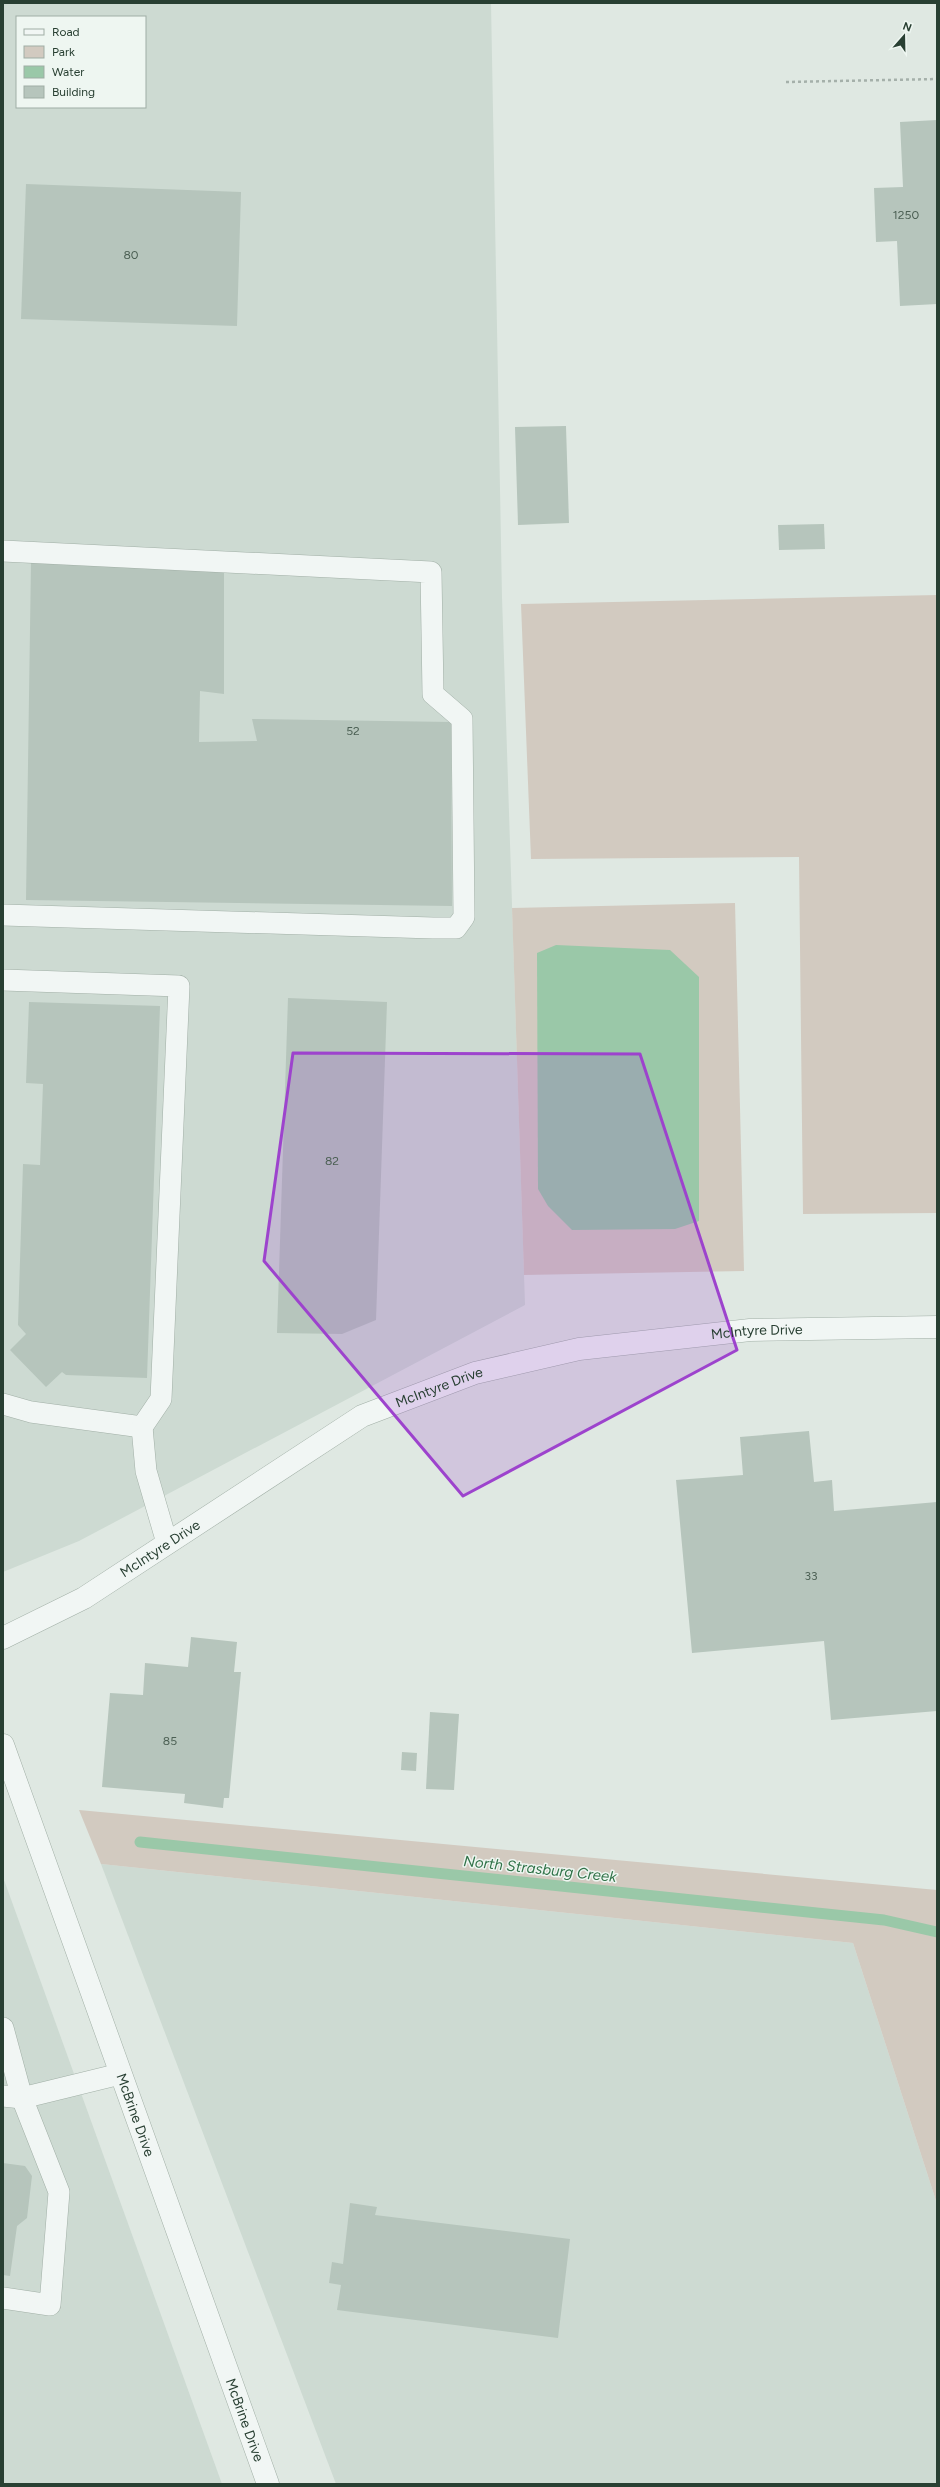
<svg xmlns="http://www.w3.org/2000/svg" width="940" height="2487" viewBox="0 0 940 2487" font-family="Figtree,sans-serif">
	<style>
		.built { fill: #cddad2; fill-rule: evenodd }
		.green { fill: #d2cac0 }
		.water { fill: #9ac8a8 }
		.lines { fill: none; stroke-linecap: round; stroke-linejoin: round }
		.stream { stroke: #9ac8a8; stroke-width: 11 }
		.building { fill: #b6c5bc }
		.service-casing { stroke: #a1afa6; stroke-width: 22 }
		.minor-casing { stroke: #a1afa6; stroke-width: 23 }
		.path { stroke: #a5b0aa; stroke-width: 2.5; stroke-dasharray: 3 3; stroke-linecap: butt }
		.service { stroke: #f1f6f4; stroke-width: 21 }
		.minor { stroke: #f1f6f4; stroke-width: 22 }
		.marked { fill: #9d43cd; fill-opacity: 0.2; stroke: #9d43cd; stroke-width: 3; stroke-linejoin: round }
		.labels { text-anchor: middle; dominant-baseline: central; stroke-width: 3; stroke-linejoin: round; paint-order: stroke }
		.number-label { font-size: 12px; fill: #4c6054 }
		.street-label { font-size: 14px; fill: #283f32; stroke: #eef6f1 }
		.water-label { font-size: 15px; font-style: italic; fill: #327349; stroke: #eef6f1 }
	</style>
	<rect width="100%" height="100%" fill="#dfe8e2"/>
	<g class="built">
		<path d="M 3,3 L 491,3 L 502,597 L 525,1305 L 79,1541 L 3,1572 ZM 17,17 L 145,17 L 145,107 L 17,107 Z"/>
		<polygon points="101,1864 853,1943 937,2204 937,2484 336,2484"/>
		<polygon points="3,1877 222,2484 3,2484"/>
	</g>
	<g class="green">
		<polygon points="937,595 937,1213 803,1214 799,857 531,859 521,604"/>
		<polygon points="735,903 744,1271 524,1275 512,908"/>
		<polygon points="79,1810 937,1890 937,2204 853,1943 101,1864"/>
	</g>
	<polygon class="water" points="556,945 670,950 699,977 699,1221 675,1229 572,1230 548,1206 538,1189 537,953"/>
	<g class="lines">
		<polyline class="stream" points="140,1842 884,1920 937,1932"/>
	</g>
	<g class="building">
		<polygon points="937,120 937,304 900,306 897,241 876,242 874,188 903,187 900,122"/>
		<polygon points="26,184 241,192 237,326 21,319"/>
		<polygon points="566,426 569,523 518,525 515,427"/>
		<polygon points="824,524 825,549 779,550 778,525"/>
		<polygon points="31,562 224,568 224,694 200,691 199,742 257,741 252,719 451,722 452,906 26,900"/>
		<polygon points="288,998 387,1002 376,1320 342,1334 277,1333"/>
		<polygon points="29,1002 160,1006 147,1378 66,1375 62,1372 46,1387 10,1350 26,1334 18,1325 23,1164 40,1165 43,1084 26,1083"/>
		<polygon points="809,1431 814,1482 832,1480 834,1511 937,1502 937,1711 831,1720 824,1641 692,1653 676,1480 743,1475 740,1437"/>
		<polygon points="191,1637 237,1642 234,1672 241,1672 229,1798 224,1798 223,1808 184,1803 185,1794 102,1787 110,1693 143,1695 145,1663 188,1667"/>
		<polygon points="430,1712 459,1714 454,1790 426,1789"/>
		<polygon points="402,1752 417,1753 416,1771 401,1770"/>
		<polygon points="3,2163 25,2166 32,2176 27,2218 17,2226 10,2276 3,2275"/>
		<polygon points="350,2203 377,2207 375,2215 570,2239 558,2338 337,2310 341,2285 329,2283 332,2262 343,2264"/>
	</g>
	<g class="lines">
		<defs>
			<g id="service">
				<polyline points="3,551 431,572 433,694 462,719 464,917 456,928 433,928 3,915"/>
				<polyline points="3,980 179,986 161,1399 142,1427 31,1412 3,1404"/>
				<polyline points="142,1427 146,1471 167,1543"/>
				<polyline points="3,2028 22,2098 59,2192 50,2305 3,2298"/>
				<polyline points="3,2096 22,2098 120,2074"/>
			</g>
			<g id="minor">
				<path id="s1" d="M 3,1638 L 84,1598 L 362,1416 L 475,1373 L 579,1349 L 750,1330 L 937,1327"/>
				<path id="s2" d="M 3,1745 L 268,2484"/>
			</g>
		</defs>
		<use href="#service" class="service-casing"/>
		<use href="#minor" class="minor-casing"/>
		<polyline class="path" points="786,82 937,79"/>
		<use href="#service" class="service"/>
		<use href="#minor" class="minor"/>
	</g>
	<path class="marked" d="M 293,1053 L 640,1054 L 737,1350 L 463,1496 L 264,1261 Z"/>
	<g class="labels">
		<g class="number-label">
			<text x="906" y="215">1250</text>
			<text x="131" y="255">80</text>
			<text x="353" y="731">52</text>
			<text x="332" y="1161">82</text>
			<text x="811" y="1576">33</text>
			<text x="170" y="1741">85</text>
		</g>
		<g class="street-label">
			<text stroke="none"><textPath href="#s1" startOffset="829">McIntyre Drive</textPath></text>
			<text stroke="none"><textPath href="#s1" startOffset="505">McIntyre Drive</textPath></text>
			<text stroke="none"><textPath href="#s1" startOffset="181">McIntyre Drive</textPath></text>
			<text stroke="none"><textPath href="#s2" startOffset="393">McBrine Drive</textPath></text>
			<text stroke="none"><textPath href="#s2" startOffset="717">McBrine Drive</textPath></text>
		</g>
		<g class="water-label">
			<text transform="translate(540 1869) rotate(6)">North Strasburg Creek</text>
		</g>
	</g>
	<rect width="940" height="2487" fill="none" stroke="#283f32" stroke-width="8"/>
	<rect x="16" y="16" width="130" height="92" fill="#eef6f1" stroke="#9fada5"/>
	<rect x="24" y="29" width="20" height="6" fill="#f1f6f4" stroke="#9fada5"/>
	<text x="52" y="36" font-size="12" fill="#283f32">Road</text>
	<rect x="24" y="46" width="20" height="12" fill="#d2cac0" stroke="#9fada5"/>
	<text x="52" y="56" font-size="12" fill="#283f32">Park</text>
	<rect x="24" y="66" width="20" height="12" fill="#9ac8a8" stroke="#9fada5"/>
	<text x="52" y="76" font-size="12" fill="#283f32">Water</text>
	<rect x="24" y="86" width="20" height="12" fill="#b6c5bc" stroke="#9fada5"/>
	<text x="52" y="96" font-size="12" fill="#283f32">Building</text>
	<g transform="translate(904 36) rotate(20)" stroke="#eef6f1" stroke-width="3" paint-order="stroke">
	<path d="M0-3L7 15L0 10L-7 15Z" fill="#283f32"/>
	<text y="-6" font-size="11" font-weight="bold" text-anchor="middle" fill="#283f32">N</text>
	</g>
</svg>
